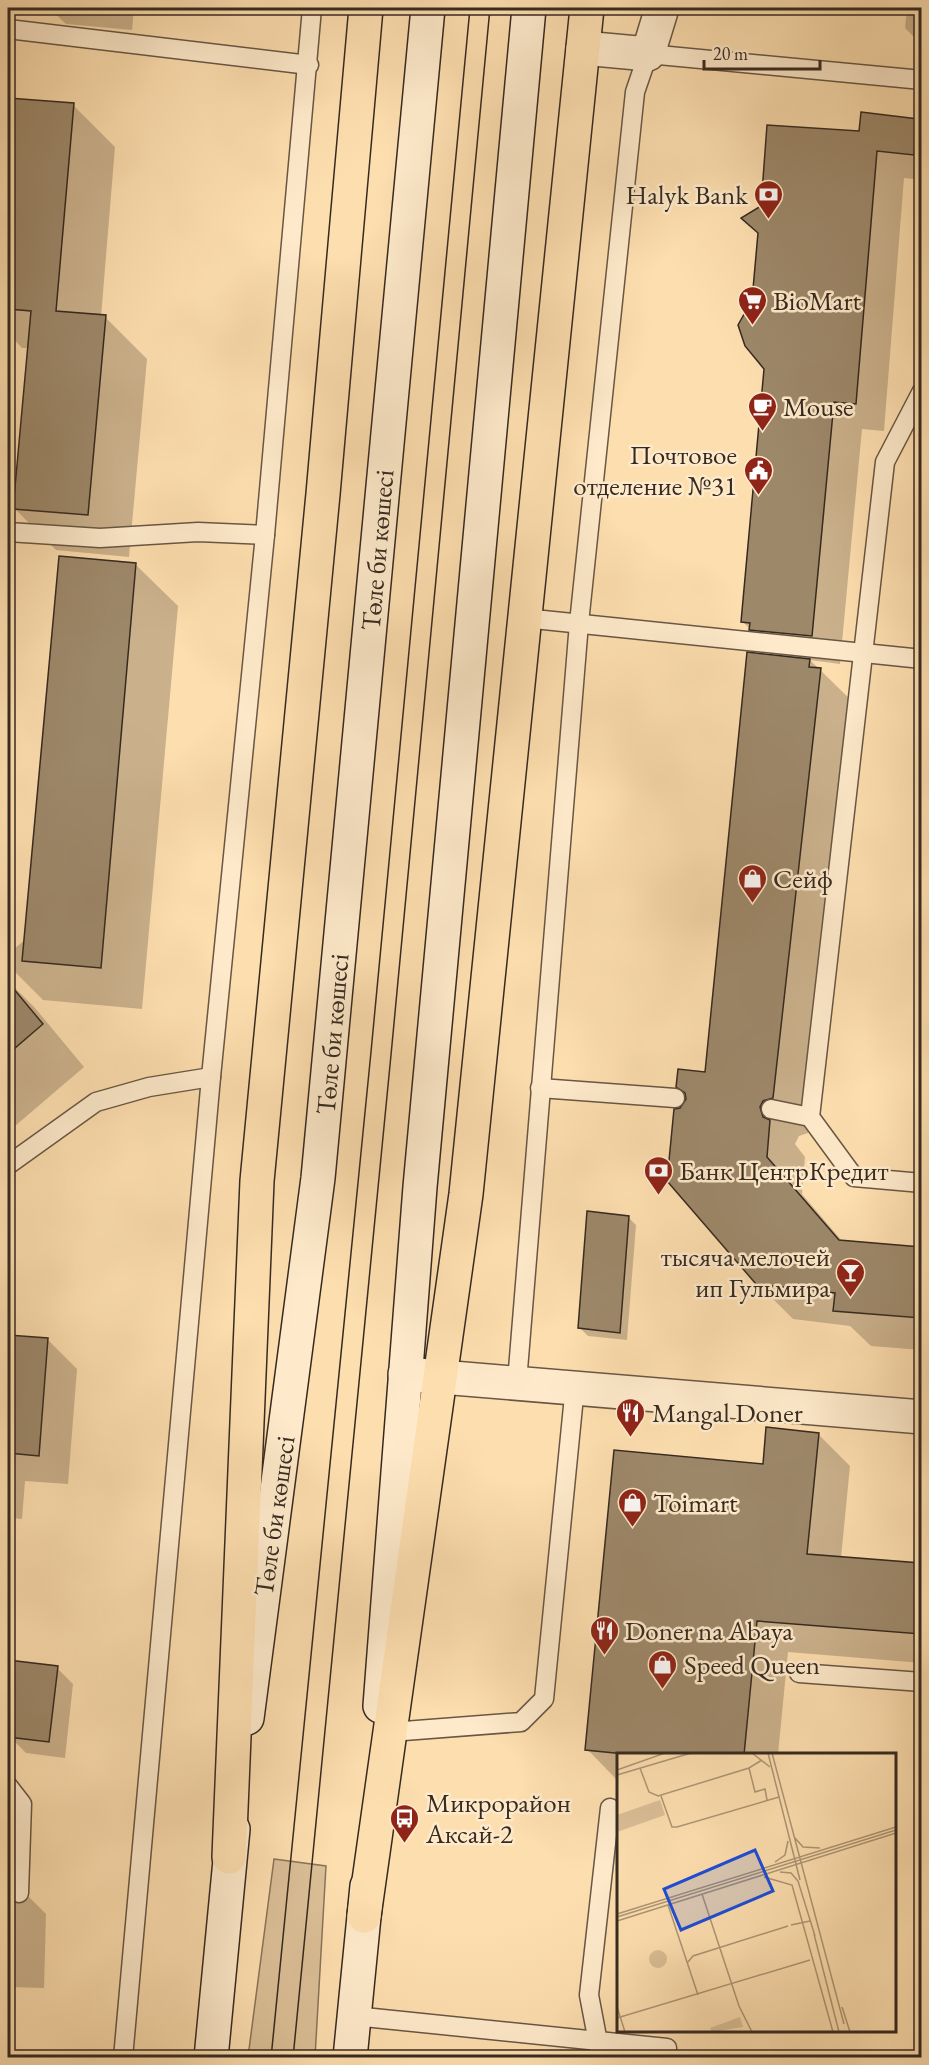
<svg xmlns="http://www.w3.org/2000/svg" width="929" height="2065" viewBox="0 0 929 2065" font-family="'EB Garamond',serif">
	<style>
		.grass { fill: #dbbf97; stroke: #88745c; stroke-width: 1.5 }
		.shadow { fill: #0003 }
		.building { fill: #9d886a; stroke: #362a20; stroke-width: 1.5 }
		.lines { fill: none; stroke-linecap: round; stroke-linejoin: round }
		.lane-casing { stroke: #685744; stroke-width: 21 }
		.street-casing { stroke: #685744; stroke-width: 36 }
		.secondary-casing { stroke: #362a20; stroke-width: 36 }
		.primary-casing { stroke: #362a20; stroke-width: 36 }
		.lane { stroke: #feeacb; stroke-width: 18 }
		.street { stroke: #feeacb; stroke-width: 33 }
		.secondary { stroke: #feeacb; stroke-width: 33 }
		.primary { stroke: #fddeaf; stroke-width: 33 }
		.tram { stroke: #362a20; stroke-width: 1.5 }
		.labels { text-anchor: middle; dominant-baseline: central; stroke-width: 5; stroke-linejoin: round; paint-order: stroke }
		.poi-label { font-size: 27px; fill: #362a20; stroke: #feeacb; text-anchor: start }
		.street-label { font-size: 27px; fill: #362a20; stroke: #feeacb }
		.inset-road { fill: none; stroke: #ad9676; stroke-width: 1.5 }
		.view { fill: #1d4ed8; fill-opacity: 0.15; stroke: #1d4ed8; stroke-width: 3 }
		.inset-edge { fill: none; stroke: #362a20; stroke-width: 3 }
	</style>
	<rect width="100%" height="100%" fill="#fddeaf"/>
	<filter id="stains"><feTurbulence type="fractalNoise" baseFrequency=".00333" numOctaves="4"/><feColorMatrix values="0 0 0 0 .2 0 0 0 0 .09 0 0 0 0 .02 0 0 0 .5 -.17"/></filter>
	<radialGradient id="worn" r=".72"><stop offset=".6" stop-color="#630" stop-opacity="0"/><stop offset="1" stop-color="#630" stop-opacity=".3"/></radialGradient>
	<polygon class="grass" points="274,1859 326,1866 315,2057 248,2057"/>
	<g class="shadow">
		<polygon points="49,8 134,8 132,30 66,24"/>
		<polygon points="907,8 922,8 922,45 905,28"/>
		<polygon points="8,99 73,105 115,147 101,317 105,317 147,359 129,557 56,550 15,509 29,348 22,348 8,333"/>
		<polygon points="917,120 922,125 922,180 904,178 884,431 862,429 840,664 810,660 856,705 808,1133 799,1136 795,1144 805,1157 802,1194 843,1242 922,1249 922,1350 871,1346 850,1326 793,1319 757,1283 681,1109 688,1100 687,1096 678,1086 706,1074 778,657 742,621 765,369 753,300 762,207 860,133"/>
		<polygon points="136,565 178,606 142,1009 43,1000 8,965 8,954 26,939"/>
		<polygon points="8,981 35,1008 84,1067 8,1132"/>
		<polygon points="628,1217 636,1225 627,1340 588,1336 580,1328"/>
		<polygon points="8,1337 48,1340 77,1369 68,1484 25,1481 22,1519 8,1518"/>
		<polygon points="818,1434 850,1466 841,1558 922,1564 922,1663 788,1652 778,1754 618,1754 618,1781 587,1749"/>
		<polygon points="8,1663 57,1668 73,1684 65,1758 26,1753 10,1737 12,1718 8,1717"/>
		<polygon points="8,1863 12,1867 12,1880 46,1914 44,1988 8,1987"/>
	</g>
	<g class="building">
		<polygon points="8,98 74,103 56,311 106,315 88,515 13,509 31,311 8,309"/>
		<polygon points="861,112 918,119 914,155 877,151 856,404 834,402 812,636 749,630 750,623 741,622 764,369 745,346 738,325 752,300 758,233 741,218 761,206 767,125 859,131"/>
		<polygon points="59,556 136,563 101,968 22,961"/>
		<polygon points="747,652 810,659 809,667 821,668 773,1098 763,1101 760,1107 763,1117 770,1120 767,1157 839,1240 921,1247 921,1318 833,1311 835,1293 756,1284 667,1181 674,1109 680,1108 686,1099 685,1093 676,1087 678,1069 705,1072"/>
		<polygon points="8,982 43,1024 8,1054"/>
		<polygon points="587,1211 629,1216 620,1333 578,1328"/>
		<polygon points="8,1335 48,1338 39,1456 8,1453"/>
		<polygon points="766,1427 819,1433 807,1554 921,1563 921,1634 757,1621 744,1755 635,1755 585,1750 614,1450 763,1464"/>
		<polygon points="8,1660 58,1666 49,1742 8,1737"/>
	</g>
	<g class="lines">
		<defs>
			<g id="lane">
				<polyline points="8,29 309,65"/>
				<polyline points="922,391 885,462 810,1117 854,1177 922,1183"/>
				<polyline points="8,532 100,538 198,532 265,535"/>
				<polyline points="524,618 922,659"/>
				<polyline points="540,1088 675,1098"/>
				<polyline points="771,1109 810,1117"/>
				<polyline points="8,1165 96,1102 149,1087 211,1077"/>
				<polyline points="517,1382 579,623 635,92 648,54 922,80"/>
				<polyline points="799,1673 922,1682"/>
				<polyline points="391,1732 521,1722 544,1699 575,1386"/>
				<polyline points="8,1786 22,1804 19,1893"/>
				<polyline points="354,2016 667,2048"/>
				<polyline points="123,2058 211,1077 265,535 312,8"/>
				<polyline points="601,2058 589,1995 610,1808"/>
			</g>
			<g id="street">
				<polyline points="583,48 648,54 662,8"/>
				<polyline points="405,1374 922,1417"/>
			</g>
			<g id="secondary">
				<polyline points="380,1706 420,1187 529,8"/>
				<polyline points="247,1718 318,1178 428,8"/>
				<polyline points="211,2058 233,1829"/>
				<polyline points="350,2058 367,1886"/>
			</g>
			<g id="primary">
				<polyline points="229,1857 257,1181 323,494 366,8"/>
				<polyline points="364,1916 466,1194 587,8"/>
			</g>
		</defs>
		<use href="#lane" class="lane-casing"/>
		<use href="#street" class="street-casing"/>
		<use href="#secondary" class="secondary-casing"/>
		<use href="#primary" class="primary-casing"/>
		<use href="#lane" class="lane"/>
		<use href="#street" class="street"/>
		<use href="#secondary" class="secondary"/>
		<use href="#primary" class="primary"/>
		<g class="tram">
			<polyline points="271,2058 371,1052 470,8"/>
			<polyline points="293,2058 391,1055 490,8"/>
		</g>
	</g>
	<defs>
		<symbol id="bank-pin" viewBox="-11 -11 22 30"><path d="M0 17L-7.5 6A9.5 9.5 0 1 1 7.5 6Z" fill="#8f2418" stroke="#feeacb"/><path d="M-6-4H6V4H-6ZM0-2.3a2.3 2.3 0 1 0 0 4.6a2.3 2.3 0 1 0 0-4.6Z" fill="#fff"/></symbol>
		<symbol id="supermarket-pin" viewBox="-11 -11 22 30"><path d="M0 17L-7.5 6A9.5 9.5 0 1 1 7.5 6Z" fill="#8f2418" stroke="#feeacb"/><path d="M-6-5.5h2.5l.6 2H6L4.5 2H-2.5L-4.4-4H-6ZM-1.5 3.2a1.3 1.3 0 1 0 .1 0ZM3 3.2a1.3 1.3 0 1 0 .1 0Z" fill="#fff"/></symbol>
		<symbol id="cafe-pin" viewBox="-11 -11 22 30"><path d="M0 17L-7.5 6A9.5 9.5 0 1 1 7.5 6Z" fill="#8f2418" stroke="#feeacb"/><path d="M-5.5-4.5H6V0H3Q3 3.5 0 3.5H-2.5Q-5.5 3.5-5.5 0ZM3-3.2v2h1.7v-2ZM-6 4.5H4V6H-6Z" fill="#fff"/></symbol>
		<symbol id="civic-pin" viewBox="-11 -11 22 30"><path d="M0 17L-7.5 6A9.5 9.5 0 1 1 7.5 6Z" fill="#8f2418" stroke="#feeacb"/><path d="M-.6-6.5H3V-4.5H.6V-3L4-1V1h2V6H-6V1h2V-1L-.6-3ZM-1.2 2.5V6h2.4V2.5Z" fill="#fff"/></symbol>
		<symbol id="shop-pin" viewBox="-11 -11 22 30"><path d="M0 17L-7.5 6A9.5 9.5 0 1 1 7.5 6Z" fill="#8f2418" stroke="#feeacb"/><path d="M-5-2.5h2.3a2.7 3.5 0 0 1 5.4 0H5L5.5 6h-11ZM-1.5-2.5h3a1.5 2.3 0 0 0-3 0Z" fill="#fff"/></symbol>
		<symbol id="bar-pin" viewBox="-11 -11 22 30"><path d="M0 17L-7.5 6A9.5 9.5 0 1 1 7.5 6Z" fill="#8f2418" stroke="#feeacb"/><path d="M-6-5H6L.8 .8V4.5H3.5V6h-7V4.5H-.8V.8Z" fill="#fff"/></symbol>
		<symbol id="restaurant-pin" viewBox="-11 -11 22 30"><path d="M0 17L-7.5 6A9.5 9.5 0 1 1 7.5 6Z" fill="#8f2418" stroke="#feeacb"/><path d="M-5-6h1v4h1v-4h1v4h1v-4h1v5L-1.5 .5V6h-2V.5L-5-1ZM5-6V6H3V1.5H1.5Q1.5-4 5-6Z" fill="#fff"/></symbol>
		<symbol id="bus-pin" viewBox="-11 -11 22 30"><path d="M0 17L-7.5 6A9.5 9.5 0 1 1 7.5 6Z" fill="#8f2418" stroke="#feeacb"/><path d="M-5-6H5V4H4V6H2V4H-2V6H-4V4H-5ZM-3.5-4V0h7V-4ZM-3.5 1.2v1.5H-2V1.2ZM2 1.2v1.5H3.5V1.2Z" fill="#fff"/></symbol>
	</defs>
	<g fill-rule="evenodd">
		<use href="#bank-pin" x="752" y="178" width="33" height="45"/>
		<use href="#supermarket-pin" x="736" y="284" width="33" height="45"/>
		<use href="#cafe-pin" x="746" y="390" width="33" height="45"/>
		<use href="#civic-pin" x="742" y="454" width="33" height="45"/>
		<use href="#shop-pin" x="736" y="862" width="33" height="45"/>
		<use href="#bank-pin" x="642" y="1154" width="33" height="45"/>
		<use href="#bar-pin" x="834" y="1256" width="33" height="45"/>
		<use href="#restaurant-pin" x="614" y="1396" width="33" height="45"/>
		<use href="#shop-pin" x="616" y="1486" width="33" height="45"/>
		<use href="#restaurant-pin" x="588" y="1614" width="33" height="45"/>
		<use href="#shop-pin" x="646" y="1648" width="33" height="45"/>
		<use href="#bus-pin" x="388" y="1802" width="33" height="45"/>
	</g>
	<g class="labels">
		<g class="poi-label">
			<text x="748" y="194" text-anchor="end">Halyk Bank</text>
			<text x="773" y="300">BioMart</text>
			<text x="783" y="406">Mouse</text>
			<text x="737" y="454" text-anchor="end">Почтовое<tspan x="737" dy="31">отделение №31</tspan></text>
			<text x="773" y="878">Сейф</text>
			<text x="679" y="1170">Банк ЦентрКредит</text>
			<text x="830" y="1256" text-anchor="end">тысяча мелочей<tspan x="830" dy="31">ип Гульмира</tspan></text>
			<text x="652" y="1412">Mangal Doner</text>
			<text x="653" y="1502">Toimart</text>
			<text x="625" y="1630">Doner na Abaya</text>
			<text x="684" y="1664">Speed Queen</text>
			<text x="426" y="1802">Микрорайон<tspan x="426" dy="31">Аксай-2</tspan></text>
		</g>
		<g class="street-label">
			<text transform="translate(377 550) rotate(-85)">Төле би көшесі</text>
			<text transform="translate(332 1034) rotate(-85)">Төле би көшесі</text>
			<text transform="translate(274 1516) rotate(-82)">Төле би көшесі</text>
		</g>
	</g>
	<g transform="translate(617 1753)">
		<rect width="279" height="279" fill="#fddeaf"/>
		<path d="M32 206a9 9 0 1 1 18 0a9 9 0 1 1-18 0ZM 123,264 L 126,274 L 95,279 L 93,275 Z" fill="#dbbf97"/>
		<path d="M 43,47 L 48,62 L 0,79 L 0,62 Z" fill="#dbbf97"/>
		<path class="inset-road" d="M 135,0 L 153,14M 151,0 L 183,127M 155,0 L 227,271M 23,15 L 32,39 L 41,43 L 132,15 L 145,7M 132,15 L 138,39 L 148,36 L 150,47M 0,17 L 48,0M 0,22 L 74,0M 44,43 L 55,74 L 60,74 L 162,44M 178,85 L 186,94 L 203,95M 158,109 L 168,102 L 171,88M 163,119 L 174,120 L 181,128 L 198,183M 147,124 L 175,132 L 216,279M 85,141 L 122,253 L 135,279M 51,152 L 81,242M 0,161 L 279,74M 0,164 L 279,77M 0,168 L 279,80M 174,172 L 193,168M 197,181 L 222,279M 71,209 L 76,203 L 171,173M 0,254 L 8,279M 225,254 L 233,279M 0,265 L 193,207"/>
		<path class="view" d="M 138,97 L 156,138 L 64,177 L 47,136 Z"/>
		<rect width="279" height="279" class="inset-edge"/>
	</g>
	<rect width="929" height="2065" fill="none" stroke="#fddeaf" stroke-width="30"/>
	<rect x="9" y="9" width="911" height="2047" fill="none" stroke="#362a20" stroke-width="3"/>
	<rect x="15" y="15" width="899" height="2035" fill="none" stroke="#362a20" stroke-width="1.5"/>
	<path d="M704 60v9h116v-9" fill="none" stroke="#362a20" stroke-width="3"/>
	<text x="713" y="60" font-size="18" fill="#362a20" stroke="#feeacb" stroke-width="4.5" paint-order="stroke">20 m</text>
	<rect width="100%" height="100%" filter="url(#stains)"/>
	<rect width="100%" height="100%" fill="url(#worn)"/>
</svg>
